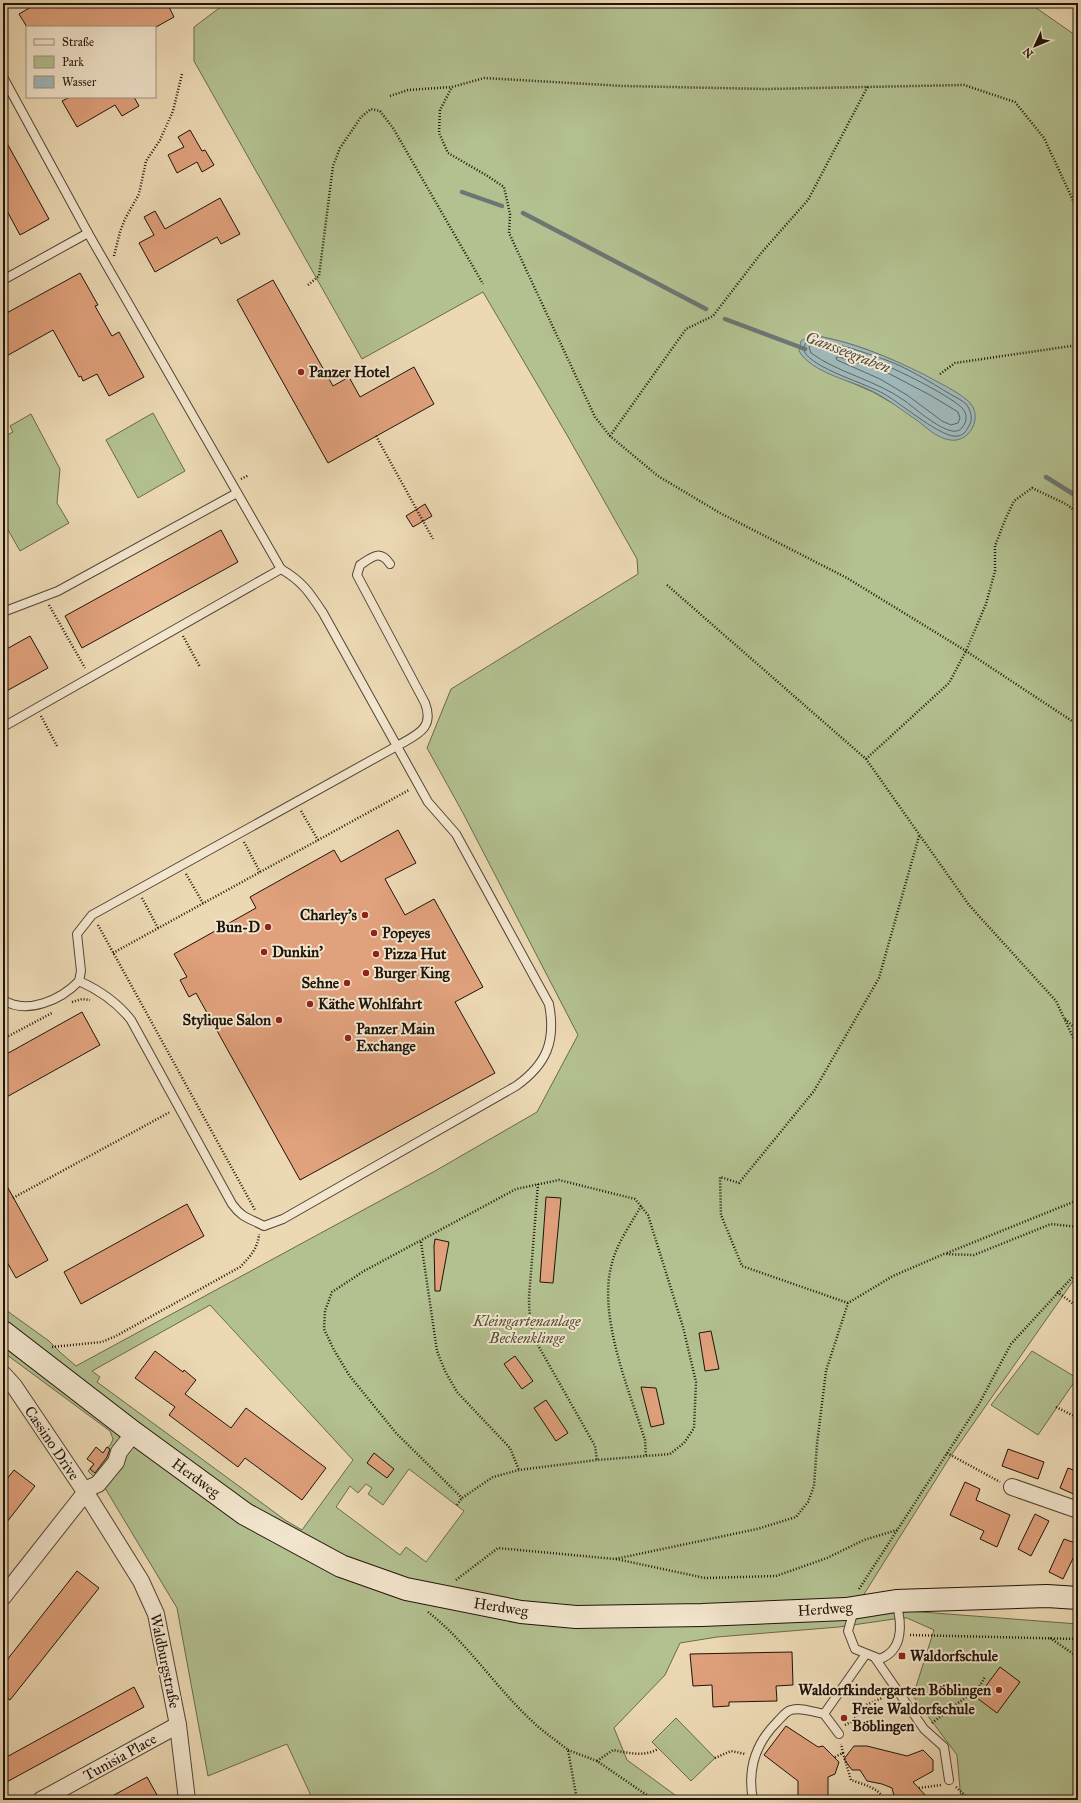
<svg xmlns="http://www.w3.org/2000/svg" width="1081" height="1803" viewBox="0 0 1081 1803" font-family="'IM FELL Great Primer',serif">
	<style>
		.green { fill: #b3c090; stroke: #696a4d; fill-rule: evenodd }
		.water { fill: #9fb7b9; stroke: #6c7673 }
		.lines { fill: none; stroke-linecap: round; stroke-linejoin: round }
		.shore { stroke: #5f6662; stroke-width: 1 }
		.stream { stroke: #6c7673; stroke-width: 4.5 }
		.building { fill: #e0a17c; stroke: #1f140a }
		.lane-casing { stroke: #524534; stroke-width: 10 }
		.street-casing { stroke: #524534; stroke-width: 18 }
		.secondary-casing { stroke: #1f140a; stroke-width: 24 }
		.path { stroke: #1f140a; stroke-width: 2.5; stroke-dasharray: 1 2; stroke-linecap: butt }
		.lane { stroke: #f3e6ce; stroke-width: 8 }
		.street { stroke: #f3e6ce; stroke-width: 16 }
		.secondary { stroke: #f3e6ce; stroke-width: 22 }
		.poi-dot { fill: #8f2418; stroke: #f3e6ce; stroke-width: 1.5 }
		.labels { text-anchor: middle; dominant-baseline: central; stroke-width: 4; stroke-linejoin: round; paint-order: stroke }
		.poi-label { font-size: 15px; font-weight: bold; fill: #1f140a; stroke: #f3e6ce; text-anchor: start }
		.park-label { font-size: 15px; font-style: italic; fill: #535039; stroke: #f3e6ce }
		.street-label { font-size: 15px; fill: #1f140a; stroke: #f3e6ce }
		.water-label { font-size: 16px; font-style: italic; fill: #4c4d47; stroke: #f3e6ce }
	</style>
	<rect width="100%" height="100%" fill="#ecd9b4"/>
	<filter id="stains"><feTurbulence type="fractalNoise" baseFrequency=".005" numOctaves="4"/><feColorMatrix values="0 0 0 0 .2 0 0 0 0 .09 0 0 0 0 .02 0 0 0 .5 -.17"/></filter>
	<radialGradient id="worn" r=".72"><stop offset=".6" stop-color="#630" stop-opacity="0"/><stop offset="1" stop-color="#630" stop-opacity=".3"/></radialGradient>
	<g class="green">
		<path d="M 226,3 L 1029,3 L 1078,37 L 1078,1274 L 950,1457 L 856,1607 L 1078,1624 L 1078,1800 L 961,1800 L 957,1755 L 913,1696 L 934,1630 L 907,1618 L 901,1618 L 839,1627 L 717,1637 L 680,1643 L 665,1675 L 614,1728 L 627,1760 L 682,1800 L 313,1800 L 287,1744 L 208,1776 L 177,1608 L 105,1488 L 88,1471 L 111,1444 L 113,1439 L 110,1431 L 3,1352 L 3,1308 L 49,1341 L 61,1353 L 76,1366 L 435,1171 L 537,1112 L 578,1035 L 463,813 L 427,748 L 451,689 L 638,574 L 637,559 L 567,435 L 483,292 L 362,359 L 194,61 L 194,27 ZM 811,335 C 869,344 919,371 968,401 L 899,407 L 873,392 L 820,369 ZM 210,1305 L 353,1460 L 302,1530 L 285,1520 L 97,1382 L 100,1377 L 92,1371 ZM 409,1469 L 464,1511 L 426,1562 L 406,1547 L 400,1555 L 336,1507 L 350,1486 L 358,1493 L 366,1484 L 372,1488 L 368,1494 L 383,1505 Z"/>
		<polygon points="153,413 185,471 138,498 106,440"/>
		<polygon points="31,414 60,469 57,503 69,523 20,551 3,521 3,437 13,432 10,426"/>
		<polygon points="1032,1351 1077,1378 1038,1435 991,1405"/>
		<polygon points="676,1718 715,1758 691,1781 652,1742"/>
	</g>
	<path class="water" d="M 811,335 C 851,341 889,357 925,375 C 939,383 955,390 967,400 C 986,415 969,447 946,439 C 935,436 927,428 918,421 C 903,411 888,399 872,391 C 850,380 812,373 799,351 L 801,341 Z"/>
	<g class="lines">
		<g class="shore">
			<path d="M 813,339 C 837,343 863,352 886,360 C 908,368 930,382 950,394 C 955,397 962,400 966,404 C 970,409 973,417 970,424 C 967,429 965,435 958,436 C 944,440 900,403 886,395 C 866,383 813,369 804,351 L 805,344 Z"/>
			<path d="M 814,344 C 833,347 869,358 887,366 C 902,372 954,398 963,409 C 966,413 967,418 965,423 C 963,427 961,430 957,431 C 944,434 916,409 905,401 C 876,380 838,373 811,353 L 809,347 Z"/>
			<polygon points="839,357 884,371 930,395 958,412 960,418 958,423 951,425 942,421 907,395 880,379 837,360 836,358"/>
		</g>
		<g class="stream">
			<polyline points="462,192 502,206"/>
			<polyline points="523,213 706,309"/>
			<polyline points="725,319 805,349"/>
			<polyline points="1046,477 1078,497"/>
		</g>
	</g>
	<g class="building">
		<polygon points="38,3 167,3 174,17 156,27 27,27 19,14"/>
		<polygon points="70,97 134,97 139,106 122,116 115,105 77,127 62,101"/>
		<polygon points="190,130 202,151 205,150 214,165 202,172 197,162 177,173 168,155 184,147 178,137"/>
		<polygon points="3,136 49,219 20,235 7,211 3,214"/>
		<polygon points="220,198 240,234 221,244 217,237 155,272 139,243 154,235 144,217 155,211 165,229"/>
		<polygon points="80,273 98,305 95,306 112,336 119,332 144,377 109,396 97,374 83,381 81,376 79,377 53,330 3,358 3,315"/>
		<polygon points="273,280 333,386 349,377 360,397 414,367 434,404 328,463 237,300"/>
		<polygon points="425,504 432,516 413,527 406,516"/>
		<polygon points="221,530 238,562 82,648 65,616"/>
		<polygon points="30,636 48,668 3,693 3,651"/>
		<polygon points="398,830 416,863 385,879 405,915 434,899 483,987 455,1002 495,1073 300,1180 196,993 189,997 180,980 187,977 174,954 256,908 250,897 334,850 341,862"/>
		<polygon points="82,1012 100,1045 3,1099 3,1056"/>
		<polygon points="3,1179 48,1260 16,1278 3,1255"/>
		<polygon points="546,1197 561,1198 553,1283 540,1282"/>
		<polygon points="187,1204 204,1236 81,1304 64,1272"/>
		<polygon points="435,1239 449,1242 440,1291 435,1291 434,1246"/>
		<polygon points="711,1331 719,1369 705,1371 699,1333"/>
		<polygon points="155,1351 183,1372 184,1370 196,1380 185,1394 231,1428 246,1408 326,1468 302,1500 245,1458 238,1467 169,1415 175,1407 135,1378"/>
		<polygon points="515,1356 533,1381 522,1389 504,1364"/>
		<polygon points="641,1387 656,1388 664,1424 651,1427"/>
		<polygon points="546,1400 568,1433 556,1441 534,1408"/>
		<polygon points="96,1447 103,1453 107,1447 110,1449 107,1457 95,1473 90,1469 94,1464 87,1459"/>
		<polygon points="1008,1449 1044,1462 1038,1479 1002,1466"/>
		<polygon points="374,1453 394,1469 387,1478 367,1463"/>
		<polygon points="1068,1468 1078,1472 1078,1496 1060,1488"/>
		<polygon points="14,1470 35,1486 3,1527 3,1484"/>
		<polygon points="965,1482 980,1489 976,1500 1010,1515 997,1547 980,1539 984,1531 950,1515"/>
		<polygon points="1035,1514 1049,1521 1031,1556 1018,1549"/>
		<polygon points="1064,1539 1078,1544 1078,1548 1063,1579 1049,1572"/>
		<polygon points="77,1571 99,1588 10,1700 3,1695 3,1665"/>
		<polygon points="792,1652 793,1685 776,1686 777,1701 729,1702 729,1706 713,1707 712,1685 693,1686 690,1654"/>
		<polygon points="1000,1667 1020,1682 997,1713 977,1698"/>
		<polygon points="134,1687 144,1707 3,1784 3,1759"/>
		<polygon points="786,1726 818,1747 823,1746 839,1762 835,1774 828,1777 828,1800 798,1800 798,1781 764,1755"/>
		<polygon points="854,1746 867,1746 907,1756 923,1750 933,1760 933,1771 913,1782 930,1800 895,1800 892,1788 882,1784 867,1781 860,1770 852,1770 844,1759"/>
		<polygon points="147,1777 157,1795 148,1800 105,1800"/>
	</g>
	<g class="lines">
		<defs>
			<g id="lane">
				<path d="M 3,77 L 88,233 L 281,569 C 302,581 310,593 323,613 L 428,802 L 456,834 L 549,1004 C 556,1041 547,1064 516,1086 L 283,1219 L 264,1226 C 249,1218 242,1218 232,1204 L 131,1020 C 117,1002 99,990 79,981 C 61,1000 27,1015 3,1000"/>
				<polyline points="3,280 88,233"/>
				<polyline points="3,612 58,591 237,493"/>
				<polyline points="3,727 281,569"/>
				<path d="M 79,981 L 81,971 L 77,934 L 92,915 L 397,746 C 416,735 435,729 425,703 L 357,575 L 360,565 C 372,557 380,549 390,564"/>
				<path d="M 854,1610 L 848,1631 L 855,1649 L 880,1659 C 904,1650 902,1623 896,1602"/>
				<polyline points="875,1658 924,1729 944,1747 949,1780"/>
				<polyline points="824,1714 866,1654"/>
				<path d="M 753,1800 C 747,1769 755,1744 777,1722 C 781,1718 786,1711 791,1710 C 802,1707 813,1712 824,1714 L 839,1734"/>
			</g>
			<g id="street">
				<polyline points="3,1374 14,1386 86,1493 141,1581 156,1614 178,1725 187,1800"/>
				<polyline points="1012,1487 1078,1510"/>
				<polyline points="3,1597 89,1488 98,1484 116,1462 119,1452 134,1433"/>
				<polyline points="41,1800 178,1725"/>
			</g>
			<polyline id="secondary" points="3,1332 134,1433 245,1514 341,1566 406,1589 521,1612 576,1617 702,1615 846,1609 896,1601 1047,1596 1078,1598"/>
		</defs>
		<use href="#lane" class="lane-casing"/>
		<use href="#street" class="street-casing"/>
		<use href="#secondary" class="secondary-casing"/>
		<g class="path">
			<polyline points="390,96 408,90 452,87"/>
			<polyline points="1078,211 1044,138 1015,102 964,85 766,89 623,86 484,78 452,87 440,110 439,133 448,153 486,175 504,187 510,214 509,233 595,417 610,436 658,476 720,513 847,578 966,651 1078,725"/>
			<polyline points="114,256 120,232 125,219 139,194 146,161 160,140 173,111 182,74"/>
			<polyline points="308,285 319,276 333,166 340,148 361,117 371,109 380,111 393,128 483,284"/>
			<polyline points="940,374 955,363 1078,345"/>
			<polyline points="376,436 433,539"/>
			<polyline points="610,436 686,329 713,316 762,252 808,200 868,86"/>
			<polyline points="241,479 249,475"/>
			<polyline points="667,585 866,759 969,905 1056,1001 1078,1048"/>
			<polyline points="49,605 85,668"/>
			<polyline points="183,636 200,667"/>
			<polyline points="41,716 57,746"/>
			<polyline points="866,759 949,683 966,651 986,604 995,571 995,546 1005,520 1014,501 1032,488 1066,504 1078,513"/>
			<polyline points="301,811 318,840"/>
			<polyline points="244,842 260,872"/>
			<polyline points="186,874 203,903"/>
			<polyline points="142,898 158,928"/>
			<polyline points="98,925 255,1210"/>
			<polyline points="113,953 409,790"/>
			<polyline points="72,1002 82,999 90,1000"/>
			<polyline points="1065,1019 1078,1031"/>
			<polyline points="3,1039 52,1013"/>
			<path d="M 538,1184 L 529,1297 C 529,1315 531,1331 539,1347 L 595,1446 L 597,1460"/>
			<polyline points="13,1198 170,1112"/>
			<path d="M 641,1206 C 631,1224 617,1243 612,1263 C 597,1315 629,1390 645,1440 L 646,1457"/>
			<polyline points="421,1242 437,1351 445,1371 457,1392 510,1448 519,1470"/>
			<polyline points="947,1253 1078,1200"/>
			<polyline points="1057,1292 1078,1307"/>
			<polyline points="848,1303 742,1266 721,1215 720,1177 739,1183 814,1091 879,978 919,836"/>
			<path d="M 52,1347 L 102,1342 L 116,1336 L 240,1267 C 250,1257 258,1248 259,1234"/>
			<polyline points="1056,1407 1078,1418"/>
			<polyline points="947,1453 1000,1482"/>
			<polyline points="457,1505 462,1498 493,1477 519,1470 597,1460 670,1454 684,1443 694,1428 696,1382 683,1327 648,1215 635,1199 559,1180 516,1189 364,1271 332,1292 325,1311 324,1329 334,1350 349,1375 396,1433 462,1498"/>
			<polyline points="616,1559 705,1578 776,1576 827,1558 864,1540 897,1530"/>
			<polyline points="456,1580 498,1548 615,1559 757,1529 796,1517 808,1502 814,1486 817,1444 826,1371 848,1303 893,1276 944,1254 974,1255 1051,1224 1078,1227"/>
			<polyline points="859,1589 979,1404 1011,1344 1078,1271"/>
			<path d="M 428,1612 C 468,1643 495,1687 532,1721 C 543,1732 556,1740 568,1750 L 577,1800"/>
			<polyline points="910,1635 1078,1639"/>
			<polyline points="1050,1638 1078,1657"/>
			<polyline points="932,1723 979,1687 985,1677"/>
			<polyline points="845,1725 851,1722 866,1705 882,1698 885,1690"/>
			<polyline points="568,1750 597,1761 654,1800"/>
			<path d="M 843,1753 L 851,1780 C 862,1784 880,1788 884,1800"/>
			<polyline points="835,1757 843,1753 841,1744"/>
			<polyline points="715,1758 731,1751 745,1754"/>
			<path d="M 597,1761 L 613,1750 C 628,1753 644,1757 658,1749"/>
			<polyline points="956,1787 970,1800"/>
			<polyline points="919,1788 941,1785"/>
		</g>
		<use href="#lane" class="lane"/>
		<use href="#street" class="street"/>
		<use href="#secondary" class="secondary"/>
	</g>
	<g class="poi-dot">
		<circle cx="301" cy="372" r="4"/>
		<circle cx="365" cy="915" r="4"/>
		<circle cx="268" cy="927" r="4"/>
		<circle cx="374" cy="933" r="4"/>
		<circle cx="264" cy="952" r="4"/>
		<circle cx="376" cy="954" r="4"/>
		<circle cx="366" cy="973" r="4"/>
		<circle cx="347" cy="983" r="4"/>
		<circle cx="310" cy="1004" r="4"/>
		<circle cx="279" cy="1020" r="4"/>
		<circle cx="348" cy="1038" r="4"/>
		<rect x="898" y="1652" width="8" height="8" rx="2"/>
		<circle cx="999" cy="1690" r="4"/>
		<circle cx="844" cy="1718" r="4"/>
	</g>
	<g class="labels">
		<g class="poi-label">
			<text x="309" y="372">Panzer Hotel</text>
			<text x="357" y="915" text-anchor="end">Charley's</text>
			<text x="260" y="927" text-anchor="end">Bun-D</text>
			<text x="382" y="933">Popeyes</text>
			<text x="272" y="952">Dunkin'</text>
			<text x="384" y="954">Pizza Hut</text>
			<text x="374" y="973">Burger King</text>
			<text x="339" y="983" text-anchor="end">Sehne</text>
			<text x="318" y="1004">Käthe Wohlfahrt</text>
			<text x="271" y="1020" text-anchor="end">Stylique Salon</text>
			<text x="356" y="1029">Panzer Main<tspan x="356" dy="17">Exchange</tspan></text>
			<text x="910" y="1656">Waldorfschule</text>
			<text x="991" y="1690" text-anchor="end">Waldorfkindergarten Böblingen</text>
			<text x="852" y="1709">Freie Waldorfschule<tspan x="852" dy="17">Böblingen</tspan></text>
		</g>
		<g class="park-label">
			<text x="527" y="1321">Kleingartenanlage<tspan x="527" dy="17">Beckenklinge</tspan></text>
		</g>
		<g class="street-label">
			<text transform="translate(52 1443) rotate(56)">Cassino Drive</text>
			<text transform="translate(196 1478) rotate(36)">Herdweg</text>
			<text transform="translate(501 1607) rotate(9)">Herdweg</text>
			<text transform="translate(825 1609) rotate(-4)">Herdweg</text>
			<text transform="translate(165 1661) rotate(78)">Waldburgstraße</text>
			<text transform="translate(120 1757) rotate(-29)">Tunisia Place</text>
		</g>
		<g class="water-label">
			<text transform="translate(848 352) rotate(21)">Gansseegraben</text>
		</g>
	</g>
	<rect width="1081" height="1803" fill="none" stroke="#ecd9b4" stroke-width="16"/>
	<rect x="4" y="4" width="1073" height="1795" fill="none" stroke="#1f140a" stroke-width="2"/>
	<rect x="8" y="8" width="1065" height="1787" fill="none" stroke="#1f140a"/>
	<rect x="26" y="26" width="130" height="72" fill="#f3e6ce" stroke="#9e9280"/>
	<rect x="34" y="39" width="20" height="6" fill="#f3e6ce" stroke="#9e9280"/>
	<text x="62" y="46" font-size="12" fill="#1f140a">Straße</text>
	<rect x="34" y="56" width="20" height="12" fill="#b3c090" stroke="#9e9280"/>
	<text x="62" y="66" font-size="12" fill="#1f140a">Park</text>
	<rect x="34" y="76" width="20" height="12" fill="#9fb7b9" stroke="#9e9280"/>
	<text x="62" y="86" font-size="12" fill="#1f140a">Wasser</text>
	<g transform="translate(1035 46) rotate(226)" stroke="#f3e6ce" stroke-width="3" paint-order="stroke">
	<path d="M0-3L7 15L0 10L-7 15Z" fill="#1f140a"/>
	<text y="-6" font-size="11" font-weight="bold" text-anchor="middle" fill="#1f140a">N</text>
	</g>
	<rect width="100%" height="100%" filter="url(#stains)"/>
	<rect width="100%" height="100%" fill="url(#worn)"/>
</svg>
